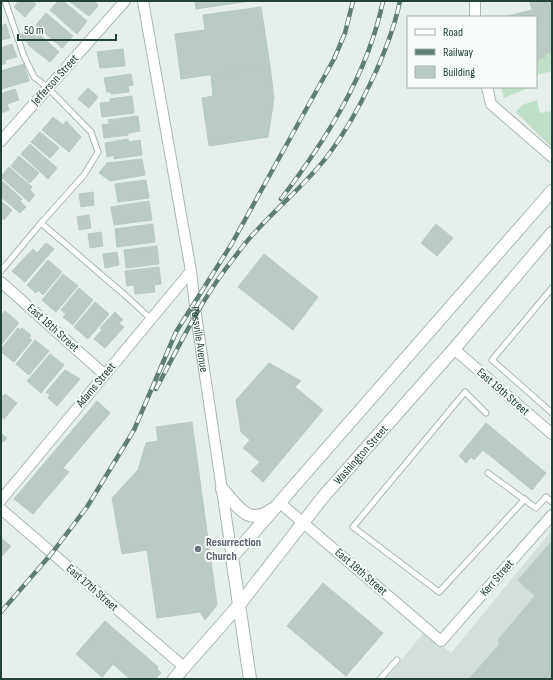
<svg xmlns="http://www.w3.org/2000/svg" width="553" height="680" viewBox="0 0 553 680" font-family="'Sofia Sans Condensed',sans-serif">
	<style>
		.built { fill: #d4dfda }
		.green { fill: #bfe0c8 }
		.building { fill: #bbcac4; stroke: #b8c9c2 }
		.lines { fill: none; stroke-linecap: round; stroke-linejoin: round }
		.service-casing { stroke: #a8b8b2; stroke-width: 7 }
		.minor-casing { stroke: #a8b8b2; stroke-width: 12 }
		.tertiary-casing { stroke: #a8b8b2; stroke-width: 14 }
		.service { stroke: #fff; stroke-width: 5 }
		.minor { stroke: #fff; stroke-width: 10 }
		.tertiary { stroke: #fff; stroke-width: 12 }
		.rail-casing { stroke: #5f7d75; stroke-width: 4.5 }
		.rail { stroke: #f7fbf9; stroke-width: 3; stroke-dasharray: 9; stroke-linecap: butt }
		.worship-dot { fill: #6b7280; stroke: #f7fbf9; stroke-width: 1.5 }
		.labels { text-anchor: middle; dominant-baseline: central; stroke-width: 4; stroke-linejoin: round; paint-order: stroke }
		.street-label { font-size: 12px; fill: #24423a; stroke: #f7fbf9 }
		.worship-label { font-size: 12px; font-weight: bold; fill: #5b616d; stroke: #f7fbf9; text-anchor: start }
	</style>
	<rect width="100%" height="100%" fill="#e6efeb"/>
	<polygon class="built" points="552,530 552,679 386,679 425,631 451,653"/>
	<g class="green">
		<polygon points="552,52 552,71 536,75 536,59 545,57 544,54"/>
		<polygon points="501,87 531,87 504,98"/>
		<polygon points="537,100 540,113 552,111 552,148 516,112 522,105"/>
	</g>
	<g class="building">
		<polygon points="19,1 32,1 36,4 25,17 14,7"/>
		<polygon points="58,1 63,1 87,21 77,34 50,10"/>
		<polygon points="69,1 95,1 98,6 89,16"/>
		<polygon points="195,1 250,1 196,9"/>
		<polygon points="530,1 552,1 552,52 544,54 545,57 536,59 536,17 504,17 532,10"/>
		<polygon points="261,7 270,66 181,79 175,34 205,30 203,15"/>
		<polygon points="46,13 73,36 62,48 36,25"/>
		<polygon points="6,24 10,38 1,40 1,26"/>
		<polygon points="29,25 59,52 50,62 28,45 29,44 20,36"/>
		<polygon points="12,44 17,57 5,60 6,63 1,65 1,48"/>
		<polygon points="123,49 125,66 100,68 97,52"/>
		<polygon points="24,64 29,81 1,89 1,71"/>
		<polygon points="270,66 274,98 268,137 209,146 202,98 213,96 211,75"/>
		<polygon points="131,74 133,85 128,86 129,92 111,94 111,92 107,92 104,78"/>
		<polygon points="88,88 98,97 89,108 78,99"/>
		<polygon points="15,89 19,100 7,104 9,110 1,113 1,94"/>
		<polygon points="132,96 134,113 102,117 100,103 110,102 110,99"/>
		<polygon points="138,116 140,131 128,133 128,135 104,138 102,125 109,124 108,120"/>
		<polygon points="53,117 63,125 66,121 81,137 69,152 42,130"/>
		<polygon points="40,132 59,148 50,158 31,142"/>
		<polygon points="128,139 129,142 140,140 142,155 114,159 114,155 107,157 105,143"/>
		<polygon points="30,144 57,168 48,179 21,154"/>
		<polygon points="19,156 39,173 30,183 11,166"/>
		<polygon points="142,159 145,175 110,181 99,173 107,163"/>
		<polygon points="9,167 32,187 30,190 35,195 29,202 1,177"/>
		<polygon points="1,180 22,199 20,201 26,207 20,213 1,197"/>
		<polygon points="146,180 149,198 118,202 115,184"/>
		<polygon points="93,192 94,205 81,207 79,194"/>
		<polygon points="1,201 12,210 4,220 1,217"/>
		<polygon points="149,201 152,220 114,225 111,207"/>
		<polygon points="89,215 91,228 79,230 77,217"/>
		<polygon points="153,224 155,242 117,247 115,229"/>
		<polygon points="436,224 453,238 437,256 421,243"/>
		<polygon points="101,232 103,246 90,248 88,234"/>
		<polygon points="46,243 54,249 25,282 12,271 33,249 37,253"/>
		<polygon points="157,246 159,264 126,268 124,250"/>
		<polygon points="117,252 119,265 105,268 103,254"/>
		<polygon points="264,254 318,297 293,330 238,287"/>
		<polygon points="48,260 62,272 43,295 38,290 36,293 27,285"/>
		<polygon points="159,267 161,284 154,285 155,292 135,294 134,285 127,286 125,271"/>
		<polygon points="63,274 78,286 56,312 42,300"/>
		<polygon points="79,288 93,300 73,325 63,317 66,314 61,310"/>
		<polygon points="95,302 109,314 88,339 74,327"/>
		<polygon points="5,311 19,323 1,345 1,316"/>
		<polygon points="115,312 123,320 119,323 124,327 105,348 94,339 102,330 100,328"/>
		<polygon points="18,328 21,330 22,328 31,335 29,338 32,340 14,362 1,352 1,349"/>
		<polygon points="35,340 49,351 29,375 16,364"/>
		<polygon points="50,354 64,365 41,393 27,381"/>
		<polygon points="269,363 301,381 295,387 323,410 263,482 251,471 260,462 243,448 250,440 241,432 236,400"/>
		<polygon points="65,370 80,379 57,406 48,398 50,395 46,392"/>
		<polygon points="5,394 17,403 4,419 1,417 1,398"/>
		<polygon points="97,401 110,413 63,468 69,472 33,514 14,499"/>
		<polygon points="192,422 217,605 205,620 200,612 157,618 147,550 122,554 112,498 138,470 146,443 158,441 156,427"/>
		<polygon points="486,423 546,473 532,490 483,450 474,460 471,457 466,463 459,456"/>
		<polygon points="1,433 7,438 1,444"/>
		<polygon points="1,538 11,546 1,557"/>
		<polygon points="552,541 552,679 469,679 500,644 498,640 535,596 518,580"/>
		<polygon points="323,583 383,633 346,676 287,626"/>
		<polygon points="105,621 158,667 157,669 161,673 155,679 130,679 113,664 102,677 76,654"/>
	</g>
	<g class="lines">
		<defs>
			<g id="service">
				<polyline points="5,1 24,56 34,77 47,87 91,132 98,152 84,175 41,223 126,296 151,319"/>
				<polyline points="1,271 41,223"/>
				<polyline points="552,288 492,360 552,413"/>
				<polyline points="486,413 465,392 353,527 439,592 525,499"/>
				<polyline points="488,473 536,508 546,497 552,502"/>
				<polyline points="380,679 397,660"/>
			</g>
			<g id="minor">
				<path id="s1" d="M 143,1 L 191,271 L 196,315 L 232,557"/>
				<polyline points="475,1 475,17"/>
				<polyline points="487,87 491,104 552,157"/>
				<polyline points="1,141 125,1"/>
				<polyline points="1,282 105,375"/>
				<polyline points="454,349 552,434"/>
				<polyline points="1,500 191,271"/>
				<polyline points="280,503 441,641 552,515"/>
				<polyline points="1,509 184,667"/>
			</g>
			<g id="tertiary">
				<path d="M 222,489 C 237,505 248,527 271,510"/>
				<path id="s2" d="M 174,679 L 239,605 L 323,497 L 454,349 L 552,233"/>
				<polyline points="250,679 232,557 552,191"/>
			</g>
		</defs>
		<use href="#service" class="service-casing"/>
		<use href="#minor" class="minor-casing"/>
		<use href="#tertiary" class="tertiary-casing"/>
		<use href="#service" class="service"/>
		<use href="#minor" class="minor"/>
		<use href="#tertiary" class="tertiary"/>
		<defs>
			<g id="rail">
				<path d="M 281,199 C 326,140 368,74 383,1"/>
				<path d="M 156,389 C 177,350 197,308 224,271 C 235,257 246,241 258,229 C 281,204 309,181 329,154 C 358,115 390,49 400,1"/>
				<polyline points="1,612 52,553 87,507 134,430 176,332 231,245 334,59 345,33 353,1"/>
			</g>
		</defs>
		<use href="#rail" class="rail-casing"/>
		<use href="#rail" class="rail"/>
	</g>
	<circle class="worship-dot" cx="198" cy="549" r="4"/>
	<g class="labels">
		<g class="street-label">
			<text transform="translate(55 80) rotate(-48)">Jefferson Street</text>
			<text transform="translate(53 328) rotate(42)">East 18th Street</text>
			<text stroke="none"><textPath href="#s1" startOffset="343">Rossville Avenue</textPath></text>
			<text transform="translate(96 385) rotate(-50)">Adams Street</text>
			<text transform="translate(503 392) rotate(41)">East 19th Street</text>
			<text stroke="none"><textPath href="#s2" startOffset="292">Washington Street</textPath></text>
			<text transform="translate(361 572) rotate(41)">East 18th Street</text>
			<text transform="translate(497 578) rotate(-49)">Kerr Street</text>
			<text transform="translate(92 588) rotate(41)">East 17th Street</text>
		</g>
		<g class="worship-label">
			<text x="206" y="542">Resurrection<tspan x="206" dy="14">Church</tspan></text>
		</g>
	</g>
	<rect width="553" height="680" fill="none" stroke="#24423a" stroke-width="4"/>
	<rect x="407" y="16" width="130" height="72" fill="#f7fbf9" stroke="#a3b1ad"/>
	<rect x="415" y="29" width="20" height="6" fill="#ffffff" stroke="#a3b1ad"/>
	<text x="443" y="36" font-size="12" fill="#24423a">Road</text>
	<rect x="415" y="49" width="20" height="6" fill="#5f7d75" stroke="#a3b1ad"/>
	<text x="443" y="56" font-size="12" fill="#24423a">Railway</text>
	<rect x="415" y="66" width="20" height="12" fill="#bbcac4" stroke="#a3b1ad"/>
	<text x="443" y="76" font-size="12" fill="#24423a">Building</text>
	<path d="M18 34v6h98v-6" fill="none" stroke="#24423a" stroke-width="2"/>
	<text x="24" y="34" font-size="12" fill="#24423a" stroke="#f7fbf9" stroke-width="3" paint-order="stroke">50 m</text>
</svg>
